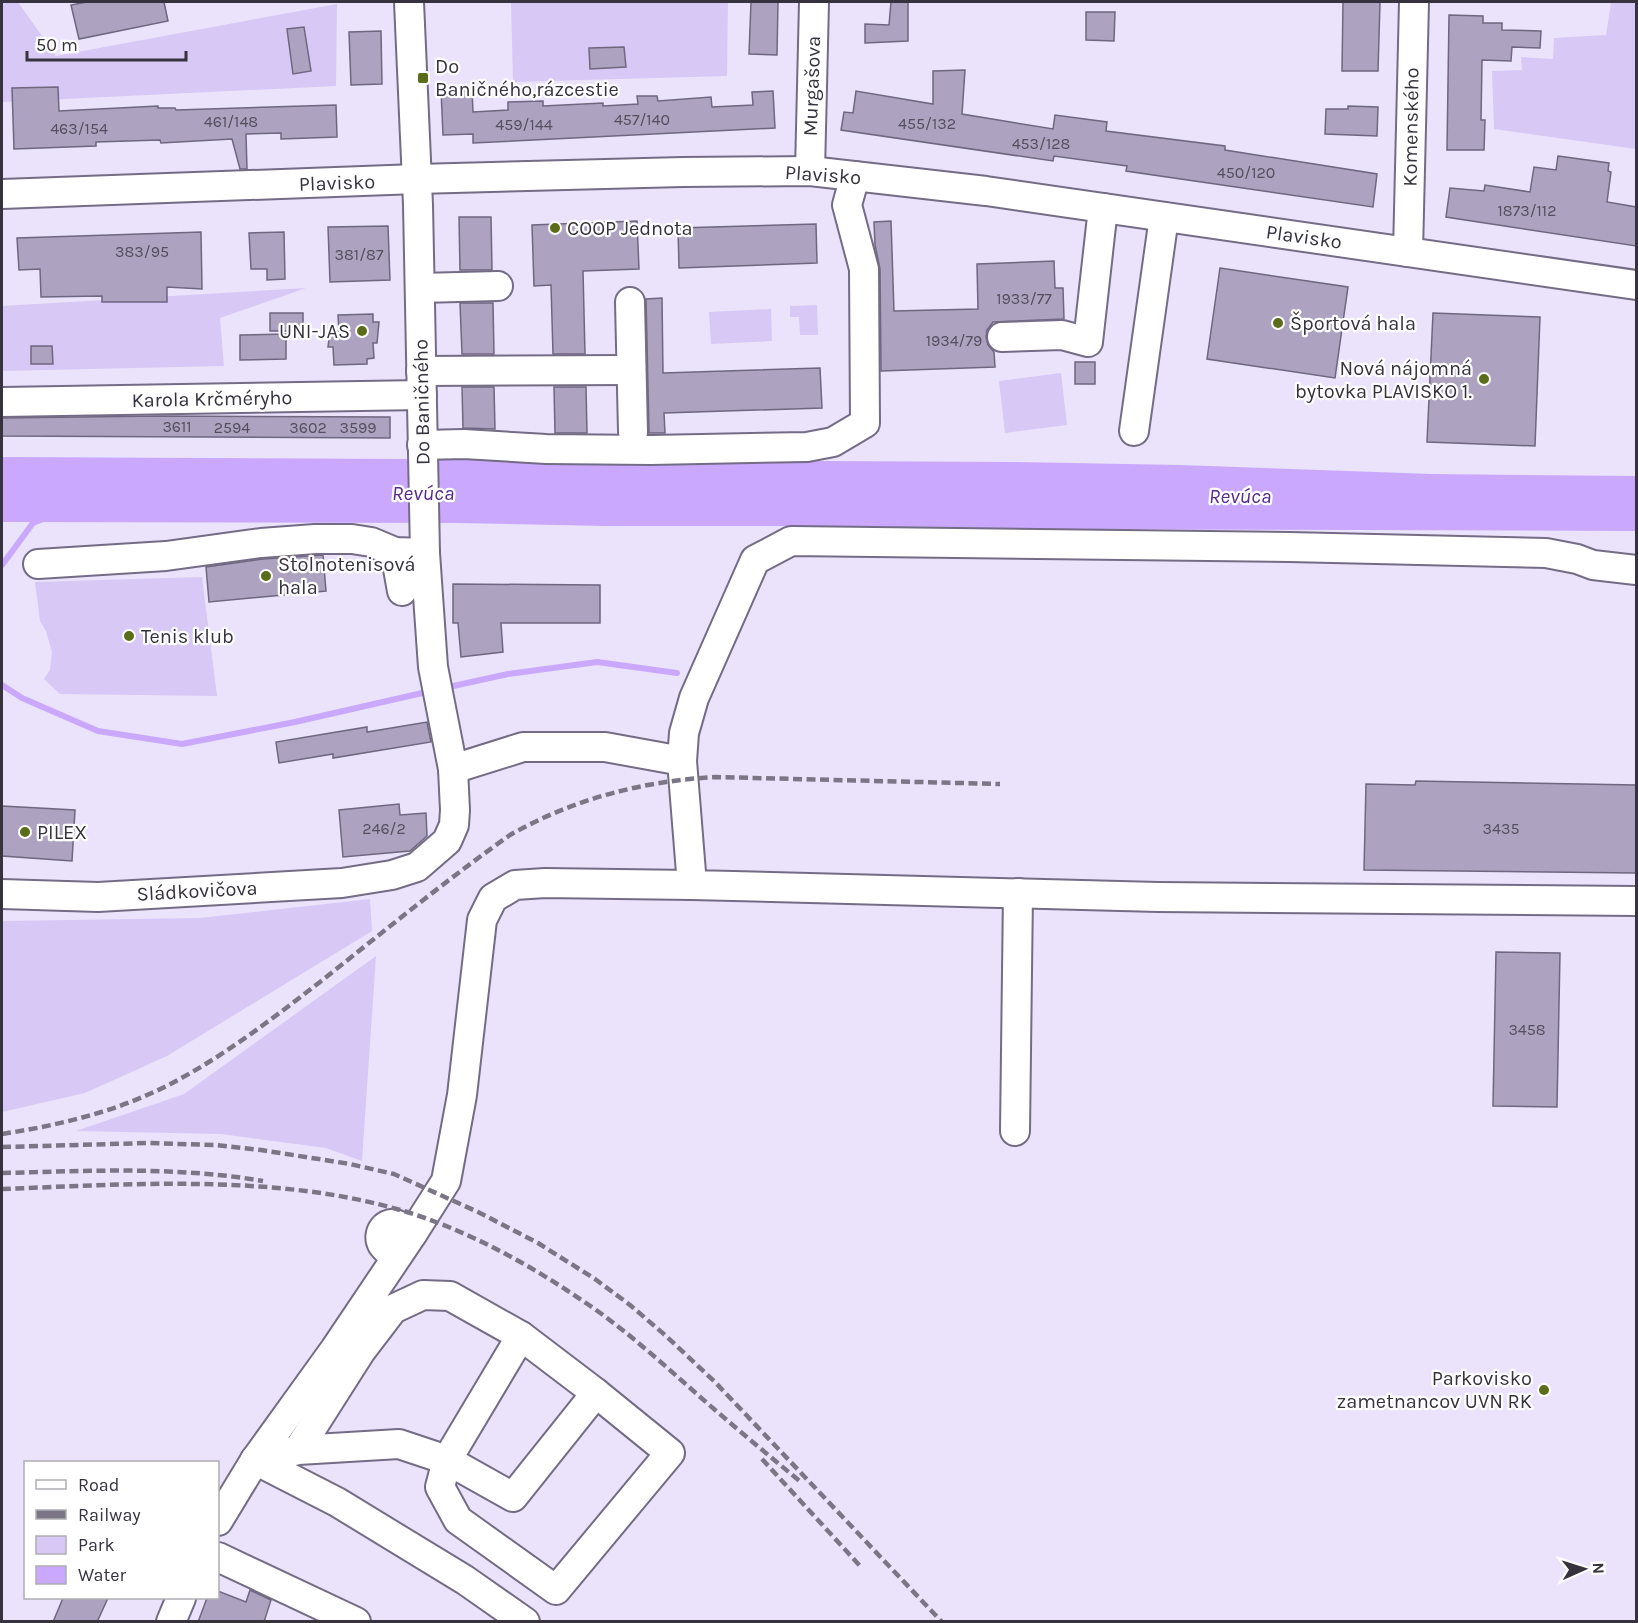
<svg xmlns="http://www.w3.org/2000/svg" width="1638" height="1623" viewBox="0 0 1638 1623" font-family="Karla,sans-serif">
	<style>
		.green { fill: #d8c8f6 }
		.water { fill: #c9a8fe }
		.lines { fill: none; stroke-linecap: round; stroke-linejoin: round }
		.stream { stroke: #c9a8fe; stroke-width: 6 }
		.building { fill: #ada3c0; stroke: #6f6680; stroke-width: 1.5 }
		.minor-casing { stroke: #746b85; stroke-width: 32 }
		.minor { stroke: #fff; stroke-width: 28 }
		.rail { stroke: #7b7586; stroke-width: 4.5; stroke-dasharray: 9 4.5; stroke-linecap: butt }
		.poi-dot { fill: #5b6d1a; stroke: #fff; stroke-width: 2 }
		.labels { text-anchor: middle; dominant-baseline: central; stroke-width: 4.5; stroke-linejoin: round; paint-order: stroke }
		.number-label { font-size: 16px; fill: #544e5e }
		.poi-label { font-size: 20px; fill: #36323e; stroke: #fff; text-anchor: start }
		.street-label { font-size: 20px; fill: #36323e; stroke: #fff }
		.water-label { font-size: 21px; font-style: italic; fill: #582b8c; stroke: #fff }
	</style>
	<rect width="100%" height="100%" fill="#ebe3fb"/>
	<g class="green">
		<polygon points="2,2 18,2 56,56 337,4 336,86 2,102"/>
		<polygon points="511,2 728,2 727,76 513,82"/>
		<polygon points="1611,2 1636,2 1636,149 1494,129 1492,71 1522,70 1521,57 1553,59 1554,38 1606,35"/>
		<polygon points="306,288 220,318 224,366 2,371 2,306"/>
		<polygon points="817,305 818,335 800,335 799,317 790,317 790,306"/>
		<polygon points="771,309 772,341 711,344 709,312"/>
		<polygon points="1061,373 1067,425 1005,433 999,381"/>
		<polygon points="202,577 217,696 60,694 44,679 50,670 52,652 46,631 40,621 35,582"/>
		<polygon points="370,899 372,931 167,1056 85,1093 2,1112 2,921 200,918"/>
		<polygon points="376,956 362,1161 326,1148 221,1134 76,1131 184,1094"/>
	</g>
	<polygon class="water" points="2,457 1016,462 1180,465 1432,474 1636,476 1636,531 1059,529 821,526 605,526 457,523 2,522"/>
	<g class="lines">
		<g class="stream">
			<polyline points="2,565 33,523 43,519"/>
			<polyline points="2,685 22,698 98,731 182,744 295,722 431,691"/>
			<polyline points="444,688 508,674 597,662 677,673"/>
		</g>
	</g>
	<g class="building">
		<polygon points="87,2 164,2 168,21 79,39 71,5"/>
		<polygon points="751,2 778,2 777,55 749,54"/>
		<polygon points="891,2 908,2 908,41 865,43 865,24 889,25"/>
		<polygon points="1343,2 1380,2 1378,71 1342,71"/>
		<polygon points="1086,12 1115,12 1114,41 1086,40"/>
		<polygon points="1449,15 1483,16 1483,23 1502,23 1502,30 1541,31 1540,48 1512,47 1511,61 1482,60 1481,120 1485,120 1484,150 1447,150"/>
		<polygon points="304,27 311,71 293,74 287,29"/>
		<polygon points="381,31 382,84 351,85 349,32"/>
		<polygon points="624,47 626,67 590,69 589,48"/>
		<polygon points="965,70 962,114 1053,129 1055,115 1107,122 1106,131 1225,146 1225,150 1377,174 1373,207 1126,171 1127,166 1054,156 1053,161 841,130 844,112 853,113 856,91 933,104 933,71"/>
		<polygon points="58,87 59,111 158,106 158,108 175,108 176,110 336,105 337,137 281,139 281,133 246,134 247,169 240,169 232,139 161,143 160,140 96,142 96,146 14,149 12,88"/>
		<polygon points="472,89 473,112 508,110 508,102 543,101 543,106 603,103 603,106 638,104 637,96 657,96 658,101 711,97 712,107 753,105 752,92 773,91 775,128 473,143 473,134 443,135 441,90"/>
		<polygon points="1348,106 1378,107 1377,136 1325,134 1326,109 1348,109"/>
		<polygon points="1558,156 1609,163 1608,171 1611,172 1607,202 1636,207 1636,246 1446,217 1450,188 1484,191 1485,185 1530,192 1534,167 1556,170"/>
		<polygon points="459,217 491,217 492,270 460,270"/>
		<polygon points="637,221 639,269 583,271 585,354 553,354 551,285 534,286 532,225"/>
		<polygon points="891,221 894,311 978,309 977,264 1054,261 1055,288 1063,288 1064,319 993,322 987,330 986,337 988,345 994,352 995,367 881,371 880,269 875,245 874,222"/>
		<polygon points="816,224 817,263 679,268 678,228"/>
		<polygon points="388,226 390,280 330,282 328,227"/>
		<polygon points="201,232 202,289 167,287 167,302 102,302 102,296 41,297 40,269 19,270 17,238"/>
		<polygon points="284,232 285,279 267,280 267,269 251,269 249,233"/>
		<polygon points="1220,268 1348,287 1335,378 1207,359"/>
		<polygon points="662,298 663,373 820,368 822,408 664,413 665,433 649,433 646,299"/>
		<polygon points="460,303 493,303 494,354 462,354"/>
		<rect x="270" y="313" width="33" height="18"/>
		<polygon points="1433,313 1540,317 1535,446 1427,442"/>
		<polygon points="373,314 373,322 379,322 377,343 373,343 374,358 367,359 367,364 334,365 333,347 328,347 330,331 339,331 338,315"/>
		<polygon points="286,334 286,359 240,360 240,335"/>
		<polygon points="31,346 52,346 53,364 31,364"/>
		<rect x="1075" y="362" width="20" height="22"/>
		<polygon points="462,387 494,387 495,429 463,428"/>
		<polygon points="554,387 586,387 587,433 555,433"/>
		<polygon points="160,416 390,417 390,438 2,436 2,418"/>
		<polygon points="323,555 326,591 209,602 206,567 263,559"/>
		<polygon points="453,584 600,585 600,623 501,623 503,652 461,657 458,623 453,623"/>
		<polygon points="427,722 431,742 333,758 333,754 279,763 276,742 367,727 367,732"/>
		<polygon points="1416,781 1636,785 1636,873 1364,870 1366,784 1415,785"/>
		<polygon points="399,804 400,815 426,813 427,836 410,851 343,857 339,810"/>
		<polygon points="2,806 75,810 72,861 2,856"/>
		<polygon points="1496,952 1560,953 1557,1107 1493,1106"/>
		<polygon points="250,1590 271,1600 264,1622 198,1622 207,1598 218,1598 218,1591 246,1602"/>
		<polygon points="63,1598 108,1598 97,1622 53,1622"/>
	</g>
	<g class="lines">
		<defs>
			<g id="minor">
				<polyline points="810,171 814,2"/>
				<polyline points="2,194 417,179 683,172 810,171 986,191 1636,285"/>
				<polyline points="1408,252 1414,2"/>
				<polyline points="420,288 498,286"/>
				<polyline points="630,302 633,432"/>
				<polyline points="1002,337 1062,335 1088,342 1103,208"/>
				<polyline points="421,371 631,370"/>
				<polyline points="2,402 422,395"/>
				<polyline points="1134,431 1164,217"/>
				<polyline points="422,445 464,444 546,449 651,450 807,447 833,442 865,423 864,269 847,205 855,176"/>
				<polyline points="395,552 402,591"/>
				<polyline points="38,564 166,556 261,543 315,539 352,539 371,542 395,552 425,553"/>
				<polyline points="682,761 684,733 694,698 755,560 791,541 1289,547 1546,553 1577,559 1593,565 1636,570"/>
				<polyline points="453,769 523,747 605,747 682,761 692,885 1158,897 1636,901"/>
				<polyline points="2,894 98,897 342,883 392,875 417,867 447,841 454,825 455,810 453,769 433,667 425,553 418,205 409,2"/>
				<polyline points="1015,1131 1018,893"/>
				<polyline points="413,1233 446,1181 462,1095 482,920 493,898 515,885 545,883 692,885"/>
				<polyline points="521,1336 447,1460 440,1487 458,1520 556,1590 670,1453 596,1393"/>
				<polyline points="255,1460 298,1450 399,1444 447,1460 513,1497 596,1393 521,1336 450,1296 423,1295 393,1309 361,1351 298,1450"/>
				<polyline points="255,1460 337,1502 465,1580 525,1622"/>
				<path d="M 218,1521 L 255,1460 L 335,1349 L 413,1233 C 408,1231 401,1226 395,1224 C 384,1222 377,1235 382,1244 C 385,1249 392,1254 396,1258"/>
				<polyline points="218,1557 356,1622"/>
				<polyline points="171,1622 181,1598"/>
			</g>
		</defs>
		<use href="#minor" class="minor-casing"/>
		<use href="#minor" class="minor"/>
		<g class="rail">
			<path d="M 2,1134 C 54,1126 106,1114 154,1092 C 214,1064 268,1022 320,982 C 383,932 445,881 510,835 C 573,799 643,781 715,777 L 1000,784"/>
			<polyline points="2,1147 147,1143 215,1145 261,1150 350,1164 394,1174 478,1212 538,1243 595,1279 630,1305 665,1335 715,1382 942,1622"/>
			<path d="M 2,1173 C 89,1171 176,1166 263,1181"/>
			<path d="M 2,1189 C 137,1184 295,1172 425,1218 C 484,1239 538,1270 589,1305 C 628,1332 663,1364 698,1395 C 732,1425 767,1454 802,1483"/>
			<polyline points="762,1459 861,1567"/>
		</g>
	</g>
	<g class="poi-dot">
		<rect x="417" y="72" width="12" height="12" rx="3"/>
		<circle cx="555" cy="228" r="6"/>
		<circle cx="1278" cy="323" r="6"/>
		<circle cx="362" cy="331" r="6"/>
		<circle cx="1484" cy="379" r="6"/>
		<circle cx="266" cy="576" r="6"/>
		<circle cx="129" cy="636" r="6"/>
		<circle cx="25" cy="832" r="6"/>
		<circle cx="1544" cy="1390" r="6"/>
	</g>
	<g class="labels">
		<g class="number-label">
			<text x="642" y="119">457/140</text>
			<text x="231" y="121">461/148</text>
			<text x="927" y="123">455/132</text>
			<text x="524" y="124">459/144</text>
			<text x="79" y="128">463/154</text>
			<text x="1041" y="143">453/128</text>
			<text x="1246" y="172">450/120</text>
			<text x="1527" y="210">1873/112</text>
			<text x="142" y="251">383/95</text>
			<text x="359" y="254">381/87</text>
			<text x="1024" y="298">1933/77</text>
			<text x="954" y="340">1934/79</text>
			<text x="177" y="426">3611</text>
			<text x="232" y="427">2594</text>
			<text x="308" y="427">3602</text>
			<text x="358" y="427">3599</text>
			<text x="384" y="828">246/2</text>
			<text x="1501" y="828">3435</text>
			<text x="1527" y="1029">3458</text>
		</g>
		<g class="poi-label">
			<text x="435" y="66">Do<tspan x="435" dy="23">Baničného,rázcestie</tspan></text>
			<text x="567" y="228">COOP Jednota</text>
			<text x="1290" y="323">Športová hala</text>
			<text x="350" y="331" text-anchor="end">UNI-JAS</text>
			<text x="1472" y="368" text-anchor="end">Nová nájomná<tspan x="1472" dy="23">bytovka PLAVISKO 1.</tspan></text>
			<text x="278" y="564">Stolnotenisová<tspan x="278" dy="23">hala</tspan></text>
			<text x="141" y="636">Tenis klub</text>
			<text x="37" y="832">PILEX</text>
			<text x="1532" y="1378" text-anchor="end">Parkovisko<tspan x="1532" dy="23">zametnancov UVN RK</tspan></text>
		</g>
		<g class="street-label">
			<text transform="translate(812 86) rotate(-88)">Murgašova</text>
			<text transform="translate(1411 127) rotate(-89)">Komenského</text>
			<text transform="translate(823 175) rotate(4)">Plavisko</text>
			<text transform="translate(337 183) rotate(-2)">Plavisko</text>
			<text transform="translate(1304 237) rotate(8)">Plavisko</text>
			<text transform="translate(212 399) rotate(-1)">Karola Krčméryho</text>
			<text transform="translate(422 402) rotate(-91)">Do Baničného</text>
			<text transform="translate(197 891) rotate(-3)">Sládkovičova</text>
		</g>
		<g class="water-label">
			<text x="423" y="493">Revúca</text>
			<text x="1240" y="496">Revúca</text>
		</g>
	</g>
	<rect width="1638" height="1623" fill="none" stroke="#36323e" stroke-width="6"/>
	<rect x="24" y="1461" width="195" height="138" fill="#ffffff" stroke="#afadb2" stroke-width="1.5"/>
	<rect x="36" y="1480" width="30" height="9" fill="#ffffff" stroke="#afadb2" stroke-width="1.5"/>
	<text x="78" y="1491" font-size="18" fill="#36323e">Road</text>
	<rect x="36" y="1510" width="30" height="9" fill="#7b7586" stroke="#afadb2" stroke-width="1.5"/>
	<text x="78" y="1521" font-size="18" fill="#36323e">Railway</text>
	<rect x="36" y="1536" width="30" height="18" fill="#d8c8f6" stroke="#afadb2" stroke-width="1.5"/>
	<text x="78" y="1551" font-size="18" fill="#36323e">Park</text>
	<rect x="36" y="1566" width="30" height="18" fill="#c9a8fe" stroke="#afadb2" stroke-width="1.5"/>
	<text x="78" y="1581" font-size="18" fill="#36323e">Water</text>
	<g transform="translate(1584 1569) rotate(87)" stroke="#ffffff" stroke-width="4.5" paint-order="stroke">
	<path d="M0-4.5L10 22L0 15L-10 22Z" fill="#36323e"/>
	<text y="-9" font-size="16" font-weight="bold" text-anchor="middle" fill="#36323e">N</text>
	</g>
	<path d="M27 51v9h159v-9" fill="none" stroke="#36323e" stroke-width="3"/>
	<text x="36" y="51" font-size="18" fill="#36323e" stroke="#ffffff" stroke-width="4.5" paint-order="stroke">50 m</text>
</svg>
